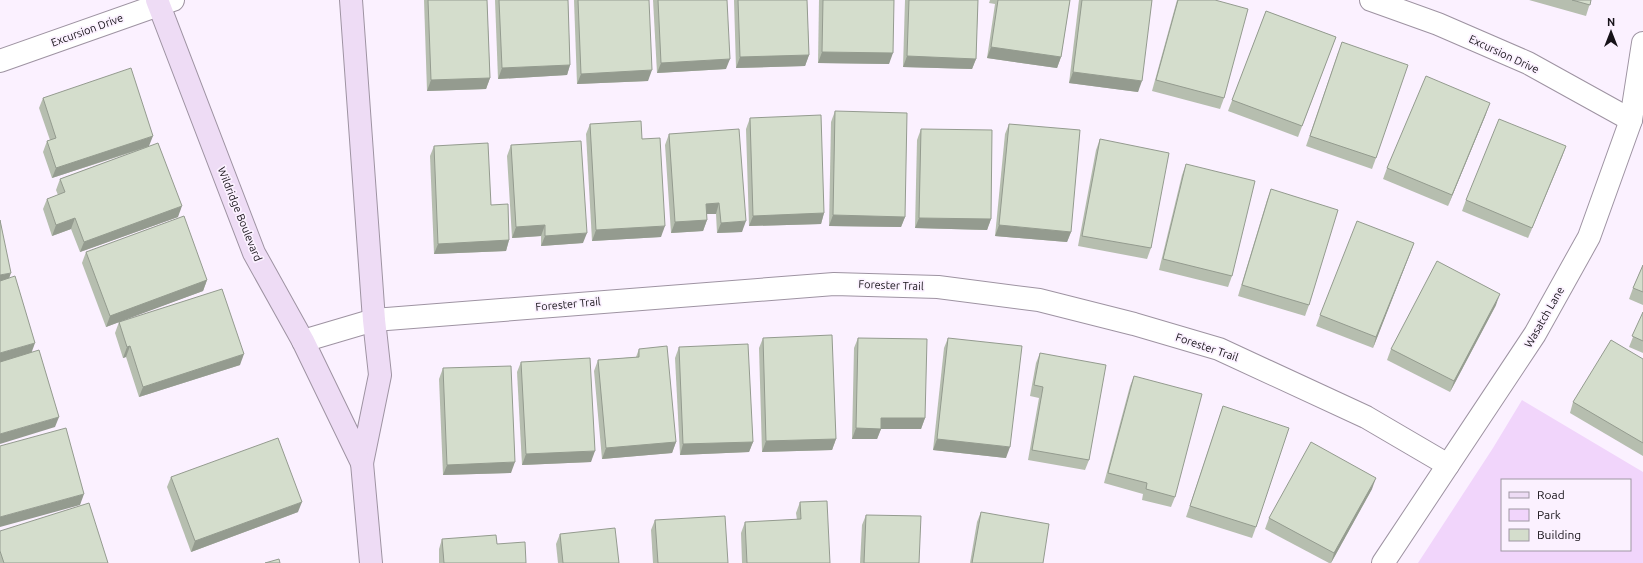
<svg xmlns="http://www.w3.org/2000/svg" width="1643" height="563" viewBox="0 0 1643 563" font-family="Ubuntu,sans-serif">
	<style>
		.green { fill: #f1d5fb; fill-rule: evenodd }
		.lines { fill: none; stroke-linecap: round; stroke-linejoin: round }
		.street-casing { stroke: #9e93a2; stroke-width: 24 }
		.secondary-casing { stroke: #9e93a2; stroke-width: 24 }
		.street { stroke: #fff; stroke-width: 22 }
		.secondary { stroke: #eedcf5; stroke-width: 22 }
		.wall { fill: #b6beaf }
		.shaded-wall { fill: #949b8f }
		.building { fill: #d4ddcc; stroke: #949b8f }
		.labels { text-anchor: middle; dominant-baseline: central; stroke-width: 3.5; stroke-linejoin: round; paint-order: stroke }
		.street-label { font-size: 11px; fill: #161218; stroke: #fbf1ff }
	</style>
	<rect width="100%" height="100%" fill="#fbf1ff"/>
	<path class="green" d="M 1522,400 L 1643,472 L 1643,563 L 1418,563 L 1493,448 ZM 1502,480 L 1630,480 L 1630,550 L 1502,550 Z"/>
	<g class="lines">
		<defs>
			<g id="street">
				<polyline points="1371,0 1438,24 1528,63 1631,120"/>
				<polyline points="0,61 173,0"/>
				<polyline points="303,341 374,320 834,284 938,287 1039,300 1134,324 1219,349 1366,417 1448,465"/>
				<polyline points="1383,563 1535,334 1589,237 1631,120 1643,43"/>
			</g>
			<g id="secondary">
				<polyline points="157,0 254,253 303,341 362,463 380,375 374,320 351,0"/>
				<polyline points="362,463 371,563"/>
			</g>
		</defs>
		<use href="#street" class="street-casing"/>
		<use href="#secondary" class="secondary-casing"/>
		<use href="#street" class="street"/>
		<use href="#secondary" class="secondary"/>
	</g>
	<g class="wall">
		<polygon points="424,0 487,0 490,78 486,89 427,91"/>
		<polygon points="495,0 568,0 570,65 567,75 498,79"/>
		<polygon points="574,0 649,0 648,81 577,84"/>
		<polygon points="653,0 727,0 726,69 657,73"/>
		<polygon points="734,0 807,0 809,55 805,66 736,68"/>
		<polygon points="819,0 894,0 889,64 818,63"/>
		<polygon points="905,0 978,0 976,59 972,69 903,67"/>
		<polygon points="990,0 1070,0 1061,57 1057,68 987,58 995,4 989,3"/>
		<polygon points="1079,0 1152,0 1138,92 1069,83"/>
		<polygon points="1177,0 1215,0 1224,98 1220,109 1152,91"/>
		<polygon points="1529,0 1591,0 1586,16"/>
		<polygon points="1266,11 1336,37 1298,137 1228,111"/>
		<polygon points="1338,53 1376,158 1372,169 1306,146"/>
		<polygon points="43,98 149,146 178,217 80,252 71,229 52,236 43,209 47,199 58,195 56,190 60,179 142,149 52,178 43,152 47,141 50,140 39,108"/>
		<polygon points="835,111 905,217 901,227 829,226 831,122"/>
		<polygon points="1486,114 1448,206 1383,179 1387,168"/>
		<polygon points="750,118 824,213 821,224 749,226 746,129"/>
		<polygon points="590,124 642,139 661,237 592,241 586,134"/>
		<polygon points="1009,124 1071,232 1067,242 995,236 1005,134"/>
		<polygon points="921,129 991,219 987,230 915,228 917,140"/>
		<polygon points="669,134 742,232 717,233 716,214 707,214 707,220 703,231 671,233 665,145"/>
		<polygon points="1100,139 1151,248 1147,259 1078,246 1096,150"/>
		<polygon points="511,145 583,243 541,246 541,236 512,238 507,156"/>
		<polygon points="434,146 491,205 509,240 506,251 434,254 430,156"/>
		<polygon points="1566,146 1528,238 1462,211 1466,200"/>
		<polygon points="1186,164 1232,276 1228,287 1159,270 1182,175"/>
		<polygon points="1271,189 1309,305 1305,316 1238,296 1267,200"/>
		<polygon points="1414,243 1373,348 1316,326 1320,315"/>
		<polygon points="86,252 207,280 203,291 120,321 240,365 139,397 126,357 123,358 115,333 119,322 106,327 82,263"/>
		<polygon points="1643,265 1643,305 1629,299 1633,288"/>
		<polygon points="1496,305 1450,392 1387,360 1391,349"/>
		<polygon points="1643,312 1643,353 1629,347"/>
		<polygon points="763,338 836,439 832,450 762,452 759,348"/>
		<polygon points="858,338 925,418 921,429 881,429 877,439 852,439 854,348"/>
		<polygon points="948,338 1006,458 933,450 944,348"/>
		<polygon points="679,347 753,442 749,452 680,455 675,358"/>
		<polygon points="639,349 676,442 672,453 602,459 594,371 598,360 636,357"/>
		<polygon points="1040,353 1089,460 1085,470 1028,460 1039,398 1030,396 1036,363"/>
		<polygon points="1643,359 1643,456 1570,413 1573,402"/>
		<polygon points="521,362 591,462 522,465 517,372"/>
		<polygon points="443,368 511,473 443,475 439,379"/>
		<polygon points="1134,376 1175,497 1171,507 1142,500 1143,494 1104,483 1130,386"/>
		<polygon points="1223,406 1256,527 1252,538 1186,517"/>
		<polygon points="171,477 298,512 191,552 167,487"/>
		<polygon points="1372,489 1331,563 1329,563 1265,529 1269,518"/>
		<polygon points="800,502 830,563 742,563 741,533 745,522 797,520 796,513"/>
		<polygon points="981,512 1043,563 970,563 977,522"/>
		<polygon points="866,515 919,563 860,563 862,525"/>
		<polygon points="655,520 728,563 653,563 651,530"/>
		<polygon points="0,531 108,563 0,563"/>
		<polygon points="560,534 619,563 558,563 556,544"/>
		<polygon points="442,539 497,544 526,563 439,563 439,549"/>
	</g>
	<g class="shaded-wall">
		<polygon points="991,47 1061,57 1057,68 987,58"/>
		<polygon points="822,52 893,53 889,64 818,63"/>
		<polygon points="809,55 805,66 736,68 740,57"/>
		<polygon points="907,56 976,59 972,69 903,67"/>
		<polygon points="730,59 726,69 657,73 661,63"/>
		<polygon points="570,65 567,75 498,79 502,68"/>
		<polygon points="652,70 648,81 577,84 581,74"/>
		<polygon points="1073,72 1142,81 1138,92 1069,83"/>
		<polygon points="490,78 486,89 427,91 431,80"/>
		<polygon points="1490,103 1486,114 1448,206 1452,195"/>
		<polygon points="153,136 149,146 52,178 56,168"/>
		<polygon points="1566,146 1562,157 1528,238 1532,228"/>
		<polygon points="719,203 716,214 702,214 706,204"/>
		<polygon points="182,206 178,217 80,252 84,242"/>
		<polygon points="824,213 821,224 749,226 753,216"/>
		<polygon points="833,215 905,217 901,227 829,226"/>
		<polygon points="75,218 71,229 52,236 56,225"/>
		<polygon points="919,218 991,219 987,230 915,228"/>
		<polygon points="707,220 703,231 671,233 675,222"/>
		<polygon points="746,221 742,232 717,233 721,223"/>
		<polygon points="545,225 541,236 512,238 516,227"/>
		<polygon points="999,225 1071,232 1067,242 995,236"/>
		<polygon points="665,226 661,237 592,241 596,230"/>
		<polygon points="587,233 583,243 541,246 545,236"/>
		<polygon points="509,240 506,251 434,254 438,244"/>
		<polygon points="1414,243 1410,254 1373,348 1376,337"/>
		<polygon points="11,273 7,284 0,285 0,275"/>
		<polygon points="207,280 203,291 106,327 110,316"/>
		<polygon points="1500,294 1496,305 1450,392 1454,381"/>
		<polygon points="35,343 31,354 0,363 0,353"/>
		<polygon points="130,346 126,357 123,358 127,347"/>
		<polygon points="244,354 240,365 139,397 143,387"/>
		<polygon points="59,417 55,427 0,444 0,434"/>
		<polygon points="881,418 925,418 921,429 881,429 877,439 852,439 856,428"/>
		<polygon points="836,439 832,450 762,452 766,441"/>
		<polygon points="937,439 1010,447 1006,458 933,450"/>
		<polygon points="676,442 672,453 602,459 606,448"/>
		<polygon points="753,442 749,452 680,455 683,444"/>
		<polygon points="595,451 591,462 522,465 526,454"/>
		<polygon points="515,462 511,473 443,475 447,465"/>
		<polygon points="1376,478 1372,489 1331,563 1334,553"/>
		<polygon points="84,494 80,505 0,527 0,517"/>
		<polygon points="302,502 298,512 191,552 195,541"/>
	</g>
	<g class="building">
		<polygon points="428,0 487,0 490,78 431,80"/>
		<polygon points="499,0 568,0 570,65 502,68"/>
		<polygon points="578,0 649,0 652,70 581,74"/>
		<polygon points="658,0 727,0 730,59 661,63"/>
		<polygon points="738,0 807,0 809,55 740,57"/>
		<polygon points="823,0 894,0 893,53 822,52"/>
		<polygon points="909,0 978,0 976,59 907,56"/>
		<polygon points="998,0 1070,0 1061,57 991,47"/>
		<polygon points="1082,0 1152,0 1142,81 1073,72"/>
		<polygon points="1178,0 1215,0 1248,9 1224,98 1156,80"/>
		<polygon points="1572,0 1591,0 1590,5"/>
		<polygon points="1266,11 1336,37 1302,126 1232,100"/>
		<polygon points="1342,42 1408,65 1376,158 1310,136"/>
		<polygon points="131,68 153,136 56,168 47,141 56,138 43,98"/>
		<polygon points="1426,76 1490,103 1452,195 1387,168"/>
		<polygon points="835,111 907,113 905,217 833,215"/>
		<polygon points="821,115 824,213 753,216 750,118"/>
		<polygon points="1499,119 1566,146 1532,228 1466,200"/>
		<polygon points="641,121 642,139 660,138 665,226 596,230 590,124"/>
		<polygon points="1009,124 1080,130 1071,232 999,225"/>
		<polygon points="739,129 746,221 721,223 719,203 706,204 707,220 675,222 669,134"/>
		<polygon points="921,129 992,130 991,219 919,218"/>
		<polygon points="1100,139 1169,153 1151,248 1082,236"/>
		<polygon points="581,141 587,233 545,236 545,225 516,227 511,145"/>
		<polygon points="158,143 182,206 84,242 75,218 56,225 47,199 65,192 60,179"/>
		<polygon points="488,143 491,205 508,204 509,240 438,244 434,146"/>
		<polygon points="1186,164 1255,181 1232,276 1163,259"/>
		<polygon points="1271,189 1338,210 1309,305 1242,285"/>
		<polygon points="184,216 207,280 110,316 86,252"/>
		<polygon points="0,220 11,273 0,275"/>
		<polygon points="1357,221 1414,243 1376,337 1320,315"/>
		<polygon points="1437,261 1500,294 1454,381 1391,349"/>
		<polygon points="1643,265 1643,292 1633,288"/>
		<polygon points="15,276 35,343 0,353 0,281"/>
		<polygon points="222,289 244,354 143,387 130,346 127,347 119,322"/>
		<polygon points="1643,312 1643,341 1632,336"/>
		<polygon points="832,335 836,439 766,441 763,338"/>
		<polygon points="858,338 927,339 925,418 881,418 881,429 856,428"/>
		<polygon points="948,338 1022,346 1010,447 937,439"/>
		<polygon points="1611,340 1643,359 1643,443 1573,402"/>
		<polygon points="748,344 753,442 683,444 679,347"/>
		<polygon points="667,346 676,442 606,448 598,360 639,357 639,349"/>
		<polygon points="39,350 59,417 0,434 0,362"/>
		<polygon points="1040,353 1106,365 1089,460 1032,450 1043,387 1034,385"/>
		<polygon points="590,358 595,451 526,454 521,362"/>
		<polygon points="511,366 515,462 447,465 443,368"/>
		<polygon points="1134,376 1202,394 1175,497 1146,489 1147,483 1108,473"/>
		<polygon points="1223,406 1289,428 1256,527 1190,506"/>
		<polygon points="66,428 84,494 0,517 0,446"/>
		<polygon points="278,438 302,502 195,541 171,477"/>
		<polygon points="1311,442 1376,478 1334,553 1269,518"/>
		<polygon points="827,501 830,563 747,563 745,522 801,519 800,502"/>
		<polygon points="89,503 108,563 4,563 0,551 0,531"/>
		<polygon points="981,512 1049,524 1043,563 972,563"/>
		<polygon points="866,515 921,516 919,563 864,563"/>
		<polygon points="725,516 728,563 658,563 655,520"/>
		<polygon points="615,528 619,563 563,563 560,534"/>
		<polygon points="496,535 497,544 525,542 526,563 444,563 442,539"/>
		<polygon points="279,559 280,563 265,563"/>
	</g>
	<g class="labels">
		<g class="street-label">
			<text transform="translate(87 30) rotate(-20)">Excursion Drive</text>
			<text transform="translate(1504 54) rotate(25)">Excursion Drive</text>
			<text transform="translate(240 214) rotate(68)">Wildridge Boulevard</text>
			<text transform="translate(891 285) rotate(2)">Forester Trail</text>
			<text transform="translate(568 304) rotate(-5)">Forester Trail</text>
			<text transform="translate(1544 317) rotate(-60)">Wasatch Lane</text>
			<text transform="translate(1207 347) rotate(19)">Forester Trail</text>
		</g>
	</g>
	<rect x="1501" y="479" width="130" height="72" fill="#fbf1ff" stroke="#9f98a3"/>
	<rect x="1509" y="492" width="20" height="6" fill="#eedcf5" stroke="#9f98a3"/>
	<text x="1537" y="499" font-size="12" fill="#161218">Road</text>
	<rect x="1509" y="509" width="20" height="12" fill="#f1d5fb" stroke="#9f98a3"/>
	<text x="1537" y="519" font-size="12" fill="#161218">Park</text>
	<rect x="1509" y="529" width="20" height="12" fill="#d4ddcc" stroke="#9f98a3"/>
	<text x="1537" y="539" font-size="12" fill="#161218">Building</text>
	<g transform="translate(1611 32)" stroke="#fbf1ff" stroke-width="3" paint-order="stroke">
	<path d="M0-3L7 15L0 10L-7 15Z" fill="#161218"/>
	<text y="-6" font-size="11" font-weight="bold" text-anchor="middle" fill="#161218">N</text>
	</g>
</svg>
